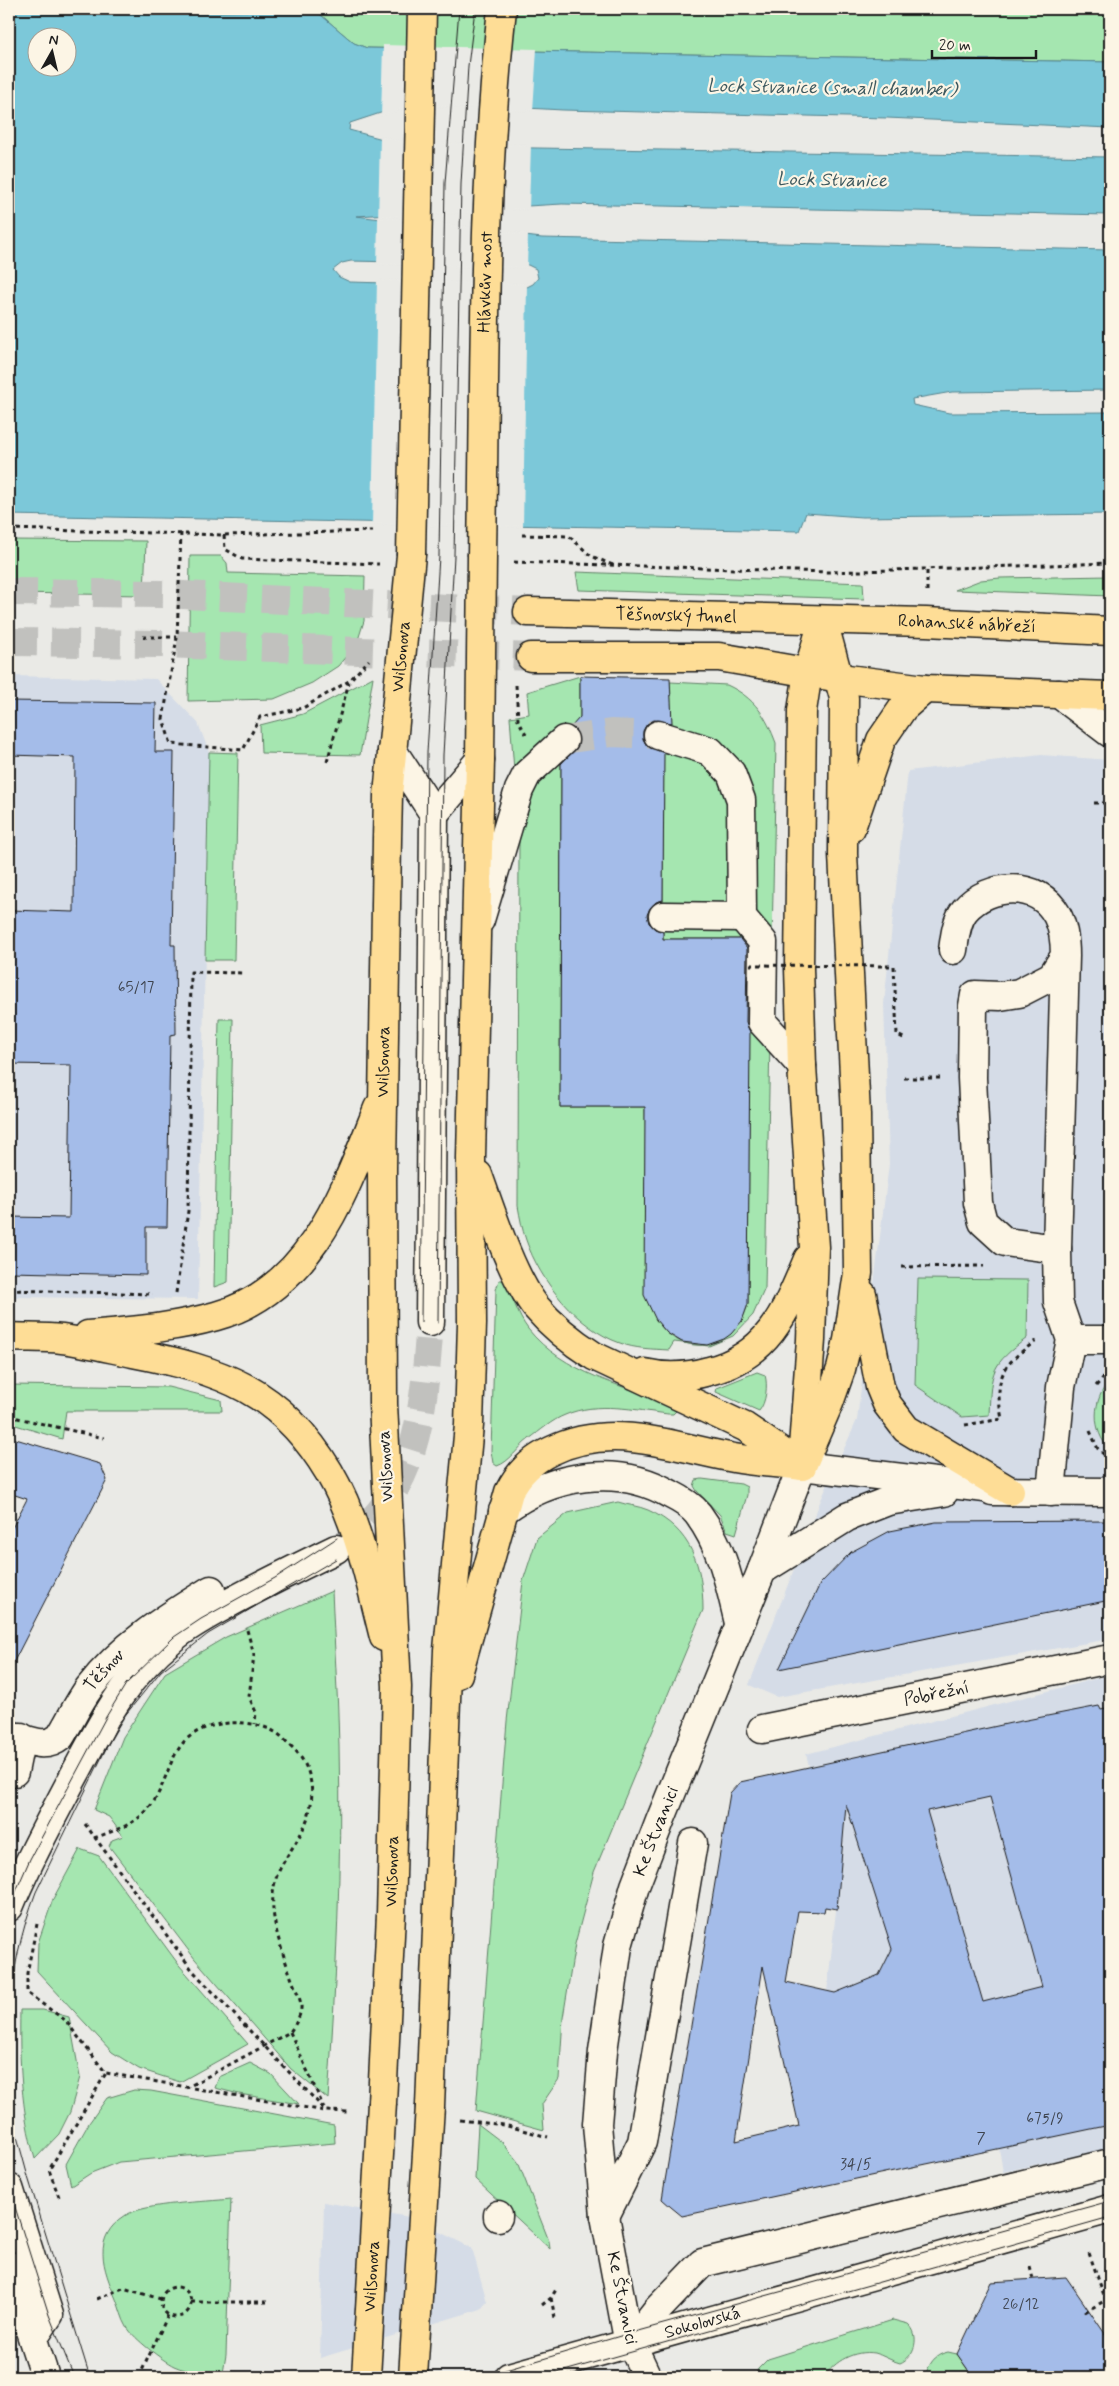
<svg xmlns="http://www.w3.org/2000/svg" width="1119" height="2386" viewBox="0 0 1119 2386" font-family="Mynerve,sans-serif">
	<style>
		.built { fill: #d5dce7 }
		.green { fill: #a5e6b0; stroke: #608166 }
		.water { fill: #7bc8d9; stroke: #55838d; fill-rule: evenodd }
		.pier { fill: #eaeae6 }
		.building { fill: #a4bce9; stroke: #1c1c1c; fill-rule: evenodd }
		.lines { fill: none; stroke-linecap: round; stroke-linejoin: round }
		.minor-tunnel { stroke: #c1c1be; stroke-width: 28; stroke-dasharray: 28 14; stroke-linecap: butt }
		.major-tunnel { stroke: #c1c1be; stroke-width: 28; stroke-dasharray: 28 14; stroke-linecap: butt }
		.minor-casing { stroke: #1c1c1c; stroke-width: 31 }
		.major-casing { stroke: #1c1c1c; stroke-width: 31 }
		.path { stroke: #1c1c1c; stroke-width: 3; stroke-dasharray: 4 4; stroke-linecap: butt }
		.minor { stroke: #fcf5e5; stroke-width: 28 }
		.major { stroke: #fedd96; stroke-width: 28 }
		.tram { stroke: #1c1c1c; stroke-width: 1 }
		.major-bridge-casing { stroke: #1c1c1c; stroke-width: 31; stroke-linecap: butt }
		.path-bridge { stroke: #1c1c1c; stroke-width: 3; stroke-dasharray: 4 4; stroke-linecap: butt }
		.major-bridge { stroke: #fedd96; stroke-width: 28 }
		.labels { text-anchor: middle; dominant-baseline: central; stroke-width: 4.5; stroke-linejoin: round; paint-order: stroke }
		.number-label { font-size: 15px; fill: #3e444f }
		.street-label { font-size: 18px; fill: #1c1c1c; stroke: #fcf5e5 }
		.water-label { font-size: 19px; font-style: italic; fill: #3d585e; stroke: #fcf5e5 }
	</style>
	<rect width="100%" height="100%" fill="#eaeae6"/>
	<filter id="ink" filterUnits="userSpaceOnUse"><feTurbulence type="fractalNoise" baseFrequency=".02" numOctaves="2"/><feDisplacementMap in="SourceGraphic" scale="10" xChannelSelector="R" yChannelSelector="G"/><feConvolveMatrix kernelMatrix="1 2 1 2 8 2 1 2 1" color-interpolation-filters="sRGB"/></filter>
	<g filter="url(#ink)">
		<g class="built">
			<polygon points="9,676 156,679 198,723 209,752 198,1299 9,1297"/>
			<polygon points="1041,755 1110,760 1110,1639 777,1697 749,1685 820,1502 857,1420 889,1164 884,1004 908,771"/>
			<polygon points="1110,1675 1110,2148 1003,2172 999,2148 905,2013 827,1992 839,1884 806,1754"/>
			<polygon points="324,2202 409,2217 472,2248 487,2302 481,2309 320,2358"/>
		</g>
		<g class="green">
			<polygon points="9,9 1110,9 1110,62 367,48 354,43 315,10 171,13"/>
			<polygon points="9,540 146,541 144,595 9,593"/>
			<polygon points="190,556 221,556 227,563 228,573 365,576 364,621 357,643 338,666 312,683 274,699 188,701"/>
			<polygon points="576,572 863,583 864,599 579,590"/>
			<polygon points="1110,576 1110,596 955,590 981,580 1000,578"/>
			<path d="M 580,676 L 580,717 L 568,732 L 561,758 L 560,1107 L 645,1107 L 650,1304 C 665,1359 733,1359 748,1304 L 750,939 L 663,939 L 663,749 L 672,733 L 670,682 L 727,685 C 755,698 766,716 776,743 L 765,1288 L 753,1315 L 733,1336 L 709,1346 L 674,1342 L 669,1350 C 653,1349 635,1349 620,1343 C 577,1328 540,1281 526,1240 C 522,1229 520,1217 518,1206 L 519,837 L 510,717 L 529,714 L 527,692 Z"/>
			<polygon points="373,677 360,755 261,753 260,725 303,714"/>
			<polygon points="209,752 238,753 234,960 205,960"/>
			<polygon points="219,1019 233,1019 228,1282 214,1287"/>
			<path d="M 918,1279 L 1028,1280 L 1027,1338 C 991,1365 991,1370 989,1415 L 962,1417 L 915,1385 Z"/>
			<path d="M 499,1280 L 505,1280 C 512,1296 518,1316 528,1329 C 563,1373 625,1387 675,1404 L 676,1411 L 673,1414 L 668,1414 C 635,1410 597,1401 565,1415 C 552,1420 540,1431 529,1439 C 518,1447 510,1462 497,1466 L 493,1463 L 491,1451 L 496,1290 Z"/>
			<path d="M 757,1372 L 765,1375 C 768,1385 766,1403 759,1411 L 716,1392 L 717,1388 Z"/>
			<path d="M 1110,1380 L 1110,1450 C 1091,1430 1092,1400 1110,1380 Z"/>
			<polygon points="9,1385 168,1387 221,1400 222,1411 66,1411 62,1439 9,1423"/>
			<polygon points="702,1479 741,1484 747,1487 747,1495 736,1534 727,1531 720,1515 697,1491 694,1486 696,1480"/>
			<path d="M 618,1502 C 627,1505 639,1506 648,1510 C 691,1529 703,1566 703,1610 L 594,1872 L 575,1944 L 563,2018 L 559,2079 L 542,2104 L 544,2130 L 476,2111 L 507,1721 L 523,1581 L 537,1538 L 568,1513 Z"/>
			<path d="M 332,1591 C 334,1642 338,1694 339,1746 C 342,1864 336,1982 328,2099 L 291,2069 L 195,1959 L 109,1846 L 112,1840 L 123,1836 L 109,1817 L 94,1810 L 123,1737 L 165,1673 L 226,1637 Z"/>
			<polygon points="80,1849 99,1856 179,1965 248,2044 180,2082 139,2069 112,2052 37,1971 38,1943 53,1899"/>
			<path d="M 20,2010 L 43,2010 L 69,2017 L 80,2077 L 70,2112 L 59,2134 L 35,2159 C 21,2110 19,2061 20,2010 Z"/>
			<polygon points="250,2063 271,2074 299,2104 239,2094 215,2088 219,2077"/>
			<polygon points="134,2090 151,2091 334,2125 335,2143 119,2162 91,2173 71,2186 66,2164 89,2123 107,2098"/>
			<polygon points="478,2124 503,2143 518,2162 549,2241 550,2249 475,2179"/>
			<path d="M 231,2199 L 226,2355 L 223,2373 C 206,2373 189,2373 174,2366 C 162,2360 134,2339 127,2327 C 122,2319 120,2308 116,2299 C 103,2268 91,2237 126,2215 C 146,2203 205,2202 231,2199 Z"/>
			<path d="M 893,2320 L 908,2324 C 921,2335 915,2357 900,2363 C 891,2361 883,2355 874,2353 C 854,2350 835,2361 824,2377 L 755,2377 L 758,2369 L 768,2359 Z"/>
			<path d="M 948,2352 L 957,2354 L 973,2377 L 924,2377 C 930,2364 933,2355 948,2352 Z"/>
		</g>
		<path class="water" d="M 9,9 L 171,13 L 315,10 L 354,43 L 367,48 L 1110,62 L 1110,128 L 887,118 L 563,110 L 414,102 L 350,123 L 349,130 L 409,146 L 1110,157 L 1110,215 L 562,204 L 356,216 L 542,238 L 1110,250 L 1110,390 L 952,392 L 912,399 L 913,405 L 949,413 L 1110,412 L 1110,514 L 862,517 L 806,513 L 799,531 L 9,515 ZM 38,38 L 68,38 L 68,68 L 38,68 ZM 351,261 L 528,265 L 536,269 L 538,278 L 533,284 L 527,287 L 350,282 L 339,277 L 333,270 L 342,263 Z"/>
		<g class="pier">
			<polygon points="383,45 537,49 533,111 415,105 381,116"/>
			<polygon points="380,136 409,143 531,145 529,209 381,217 528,234 527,268 377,264"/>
			<polygon points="377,280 527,284 523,527 372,524"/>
		</g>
		<g class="building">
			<polygon points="580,676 670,678 672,723 654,720 647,724 643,731 643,739 647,746 664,753 663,900 656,902 650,908 647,915 649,923 655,929 663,932 663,939 740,939 747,948 746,1022 750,1032 748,1304 742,1321 731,1334 724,1339 707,1345 682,1342 667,1333 656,1320 644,1295 645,1107 560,1107 561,764 579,744 579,736 571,727 580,717"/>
			<polygon points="9,701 156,703 155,752 174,752 171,945 175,945 176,1034 170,1035 167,1227 146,1227 146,1275 9,1272 9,1217 69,1218 71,1065 9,1064 9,910 74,912 75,757 9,755"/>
			<polygon points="9,1437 100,1464 107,1480 9,1671 9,1534 27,1499 9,1493"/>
			<polygon points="1110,1521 1110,1600 779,1669 820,1584 851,1552 890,1531 936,1522"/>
			<path d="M 1099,1706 L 1101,1710 L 1110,1708 L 1110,2125 L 682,2216 L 671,2207 L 662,2199 L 730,1793 L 740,1782 L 1011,1723 ZM 990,1797 L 1042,1987 L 983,2002 L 927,1811 ZM 846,1804 L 892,1949 L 879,1975 L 835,1993 L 786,1982 L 798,1911 L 824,1912 L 825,1907 L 837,1909 ZM 763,1966 L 799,2126 L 736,2141 Z"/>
			<polygon points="1066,2277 1110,2341 1110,2377 973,2377 957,2354 991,2282"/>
		</g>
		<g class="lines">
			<g class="minor-tunnel">
				<polyline points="564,740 611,733 658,735"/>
				<path d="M 338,1549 C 420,1494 423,1412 430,1322"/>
			</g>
			<g class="major-tunnel">
				<polyline points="9,592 163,594 528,612"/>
				<polyline points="9,642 163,644 531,657"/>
			</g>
			<defs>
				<g id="minor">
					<polyline points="1059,694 1110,733"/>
					<polyline points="658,735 710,751 731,773 741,800 742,917 763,942 762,1022 802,1066"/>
					<polyline points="392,750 434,814 480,760"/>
					<polyline points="663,916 742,917"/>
					<polyline points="480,920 519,790 527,774 564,740"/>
					<path d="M 953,950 C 955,937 956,921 965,910 C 989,883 1038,880 1057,915 C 1064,928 1065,942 1065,956 L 1057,1249 L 1005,1242 L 983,1222 L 978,1203 L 972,1078 L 973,1006 L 975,995 L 1000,996 L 1019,993 L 1052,976 L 1065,956"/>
					<polyline points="430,1322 434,814"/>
					<polyline points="1071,1340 1110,1340"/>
					<polyline points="992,1491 1110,1492"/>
					<polyline points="1051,1492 1061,1387 1071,1340 1058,1302 1057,1249"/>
					<path d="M 503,1511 C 550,1475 617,1463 670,1494 C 680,1499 691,1505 698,1514 C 723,1548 729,1582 739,1623"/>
					<polyline points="762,1570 847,1517 888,1501 944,1492"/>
					<path id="s1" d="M 762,1729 L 1110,1659"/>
					<path id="s2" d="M 9,1735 C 27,1738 43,1751 60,1737 C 70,1721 78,1703 89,1688 C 121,1646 167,1617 211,1590"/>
					<polyline points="14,1772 21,1737"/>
					<path d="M 9,1907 C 26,1865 48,1825 69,1785 C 100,1728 121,1680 173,1638 C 191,1623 211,1613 231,1602 C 266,1583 301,1566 336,1549"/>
					<polyline points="9,2188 49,2315 33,2339"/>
					<polyline points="498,2215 498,2217"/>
					<polyline points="605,2216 642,2142 693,1843"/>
					<polyline points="9,2266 45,2377"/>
					<polyline points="631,2343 656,2311 702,2263 1110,2163"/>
					<path id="s3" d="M 509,2377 L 1110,2209"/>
					<path id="s4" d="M 647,2377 L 627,2334 L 605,2216 L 597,2124 L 603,2051 L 618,1946 L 635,1886 L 660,1821 L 762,1570 L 802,1466 L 1010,1491"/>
				</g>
				<g id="major">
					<path id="s5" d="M 528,612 L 926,622 L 1110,631"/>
					<polyline points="531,657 719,657 840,678 925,689 1110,696"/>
					<polyline points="851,828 881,740 903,708 925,689"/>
					<path d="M 478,1175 C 492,1214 511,1274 535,1306 C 552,1326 572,1342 594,1356 L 745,1427 L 798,1463"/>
					<polyline points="862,1294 880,1387 887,1404 906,1429 1010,1491"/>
					<path d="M 88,1335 C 130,1331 174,1328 216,1316 C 312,1289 345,1190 378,1108"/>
					<path d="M 9,1337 C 26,1338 44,1337 62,1339 C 86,1342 109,1348 133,1353 C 221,1370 280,1390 329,1472 C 358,1521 370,1582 384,1637"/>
					<path d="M 645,1373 C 666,1378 688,1377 709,1371 C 769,1356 786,1311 808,1259"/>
					<polyline points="803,1447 811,1340 814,1247 802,1066 799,968 802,711 808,672 823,621"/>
					<polyline points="802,1466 829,1403 841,1369 848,1340 858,1273 856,1115 843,854 844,698 823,621"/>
					<path d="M 458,1674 L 509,1492 C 518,1473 532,1460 551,1451 C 613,1421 672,1447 734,1458 C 756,1462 779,1463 802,1466"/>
					<path id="s6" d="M 382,2103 L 391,1914 L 397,1687 L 383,1404 L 382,1169 L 387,839 L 388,795 L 411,555"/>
					<polyline points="430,2106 448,1650 469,1425 472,1323 471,1158 480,760 482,556"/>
				</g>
			</defs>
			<use href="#minor" class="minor-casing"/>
			<use href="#major" class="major-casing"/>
			<g class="path">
				<polyline points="379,9 390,10"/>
				<polyline points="454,9 470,9"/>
				<polyline points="9,529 224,535 372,531"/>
				<polyline points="181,533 177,637 163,719 171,744 243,750 260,717 303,708 349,681 369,660"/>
				<polyline points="224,535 225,549 242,559 379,564"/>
				<polyline points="522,535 569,536 591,556 613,565"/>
				<polyline points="514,562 828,572 1110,563"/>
				<polyline points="927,591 927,570"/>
				<polyline points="143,637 177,637"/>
				<polyline points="516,685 518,720 526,734"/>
				<polyline points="327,762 349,682"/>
				<polyline points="1094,803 1110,803"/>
				<polyline points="894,966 897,1035 906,1039"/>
				<polyline points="904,1078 941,1078"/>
				<polyline points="902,1267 984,1266"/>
				<polyline points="9,1290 153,1294"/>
				<polyline points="176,1293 188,1211 191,972 244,973"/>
				<polyline points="1096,1386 1108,1372"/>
				<polyline points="9,1416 104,1438"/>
				<path d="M 965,1425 L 1002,1419 C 994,1379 1001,1365 1035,1342 L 1035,1340"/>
				<polyline points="1090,1431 1098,1449 1110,1460"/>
				<polyline points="247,1630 254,1655 249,1697 256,1712 255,1724"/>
				<polyline points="85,1824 193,1971 326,2111 349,2112"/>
				<path d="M 94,1838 C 116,1830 138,1824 152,1804 C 165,1786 168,1761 183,1743 C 202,1720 250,1717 275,1732 C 281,1735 286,1742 292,1747 C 314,1768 317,1799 304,1827 C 297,1843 285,1857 278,1873 C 264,1907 281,1947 292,1980 C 295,1988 300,1997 301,2005 C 302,2014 295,2025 290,2032 L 186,2088"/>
				<polyline points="37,1924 27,1973 27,1993 65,2020 106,2073 325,2111"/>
				<polyline points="290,2032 324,2108"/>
				<polyline points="460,2120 504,2125 548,2137"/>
				<polyline points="59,2197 49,2170 106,2073"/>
				<polyline points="1089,2253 1110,2312"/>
				<polyline points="1030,2267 1033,2279"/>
				<circle cx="176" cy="2302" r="15"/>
				<polyline points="551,2298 555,2318"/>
				<polyline points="97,2299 123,2288 161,2299"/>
				<polyline points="191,2302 269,2302"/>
				<polyline points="542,2305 551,2298 557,2288"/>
				<polyline points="1085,2312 1106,2300"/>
				<polyline points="139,2377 168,2315"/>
			</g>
			<use href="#minor" class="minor"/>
			<use href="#major" class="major"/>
			<g class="tram">
				<polyline points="421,1322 427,753 439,556 445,183 459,9"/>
				<polyline points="438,1323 443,755 454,556 461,184 468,66 475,9"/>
				<polyline points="9,1907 30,1859 106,1717 126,1684 174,1637 201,1619 275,1578 337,1538"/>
				<path d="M 9,2012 C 13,1971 21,1931 36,1892 L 118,1724 L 161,1671 L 208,1634 L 336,1559"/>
				<polyline points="9,2085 12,2118 28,2177 90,2377"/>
				<polyline points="9,2188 49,2315 74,2377"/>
				<polyline points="482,2377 627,2334 1110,2201"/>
				<polyline points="543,2377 1110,2217"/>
			</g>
			<defs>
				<g id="major-bridge">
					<polyline points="411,555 422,9"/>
					<path id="s7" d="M 482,556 C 485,374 482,190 502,9"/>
					<path id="s8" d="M 366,2377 L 382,2103"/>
					<polyline points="413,2377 430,2106"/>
				</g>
			</defs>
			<use href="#major-bridge" class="major-bridge-casing"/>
			<polyline class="path-bridge" points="750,965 894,966"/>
			<use href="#major-bridge" class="major-bridge"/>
		</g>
	</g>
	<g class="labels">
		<g class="number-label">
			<text x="136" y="988">65/17</text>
			<text x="1045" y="2119">675/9</text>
			<text x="981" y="2139">7</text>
			<text x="856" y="2165">34/5</text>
			<text x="1021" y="2305">26/12</text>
		</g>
		<g class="street-label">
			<text stroke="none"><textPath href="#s7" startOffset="274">Hlávkův most</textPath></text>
			<text stroke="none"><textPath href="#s5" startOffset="148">Těšnovský tunel</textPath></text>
			<text stroke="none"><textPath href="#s5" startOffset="439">Rohanské nábřeží</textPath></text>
			<text stroke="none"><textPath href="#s6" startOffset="1448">Wilsonova</textPath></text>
			<text stroke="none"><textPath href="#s6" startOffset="1042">Wilsonova</textPath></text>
			<text transform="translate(386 1466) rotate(-93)">Wilsonova</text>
			<text stroke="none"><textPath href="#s2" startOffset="134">Těšnov</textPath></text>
			<text stroke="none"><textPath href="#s1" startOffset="178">Pobřežní</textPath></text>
			<text stroke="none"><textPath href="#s4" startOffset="560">Ke Štvanici</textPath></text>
			<text stroke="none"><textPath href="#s6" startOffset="232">Wilsonova</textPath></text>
			<text stroke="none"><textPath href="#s8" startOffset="101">Wilsonova</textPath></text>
			<text transform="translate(622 2298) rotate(78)">Ke Štvanici</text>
			<text stroke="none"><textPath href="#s3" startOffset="201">Sokolovská</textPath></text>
		</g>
		<g class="water-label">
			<text transform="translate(832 88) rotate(1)">Lock Stvanice (small chamber)</text>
			<text transform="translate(832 180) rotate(1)">Lock Stvanice</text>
		</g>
	</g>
	<rect width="1119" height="2386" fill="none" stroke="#fcf5e5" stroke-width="30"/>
	<rect x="15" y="15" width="1089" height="2356" fill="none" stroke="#1c1c1c" stroke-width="2" filter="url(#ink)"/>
	<g transform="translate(52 52) rotate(8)"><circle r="24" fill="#fcf5e5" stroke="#a29e95"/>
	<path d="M0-4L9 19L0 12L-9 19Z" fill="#1c1c1c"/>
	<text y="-8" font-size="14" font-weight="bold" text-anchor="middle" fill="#1c1c1c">N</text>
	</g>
	<path d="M932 50v8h104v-8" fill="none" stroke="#1c1c1c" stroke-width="2.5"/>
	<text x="939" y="50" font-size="15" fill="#1c1c1c" stroke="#fcf5e5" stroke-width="4" paint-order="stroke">20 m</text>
</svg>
